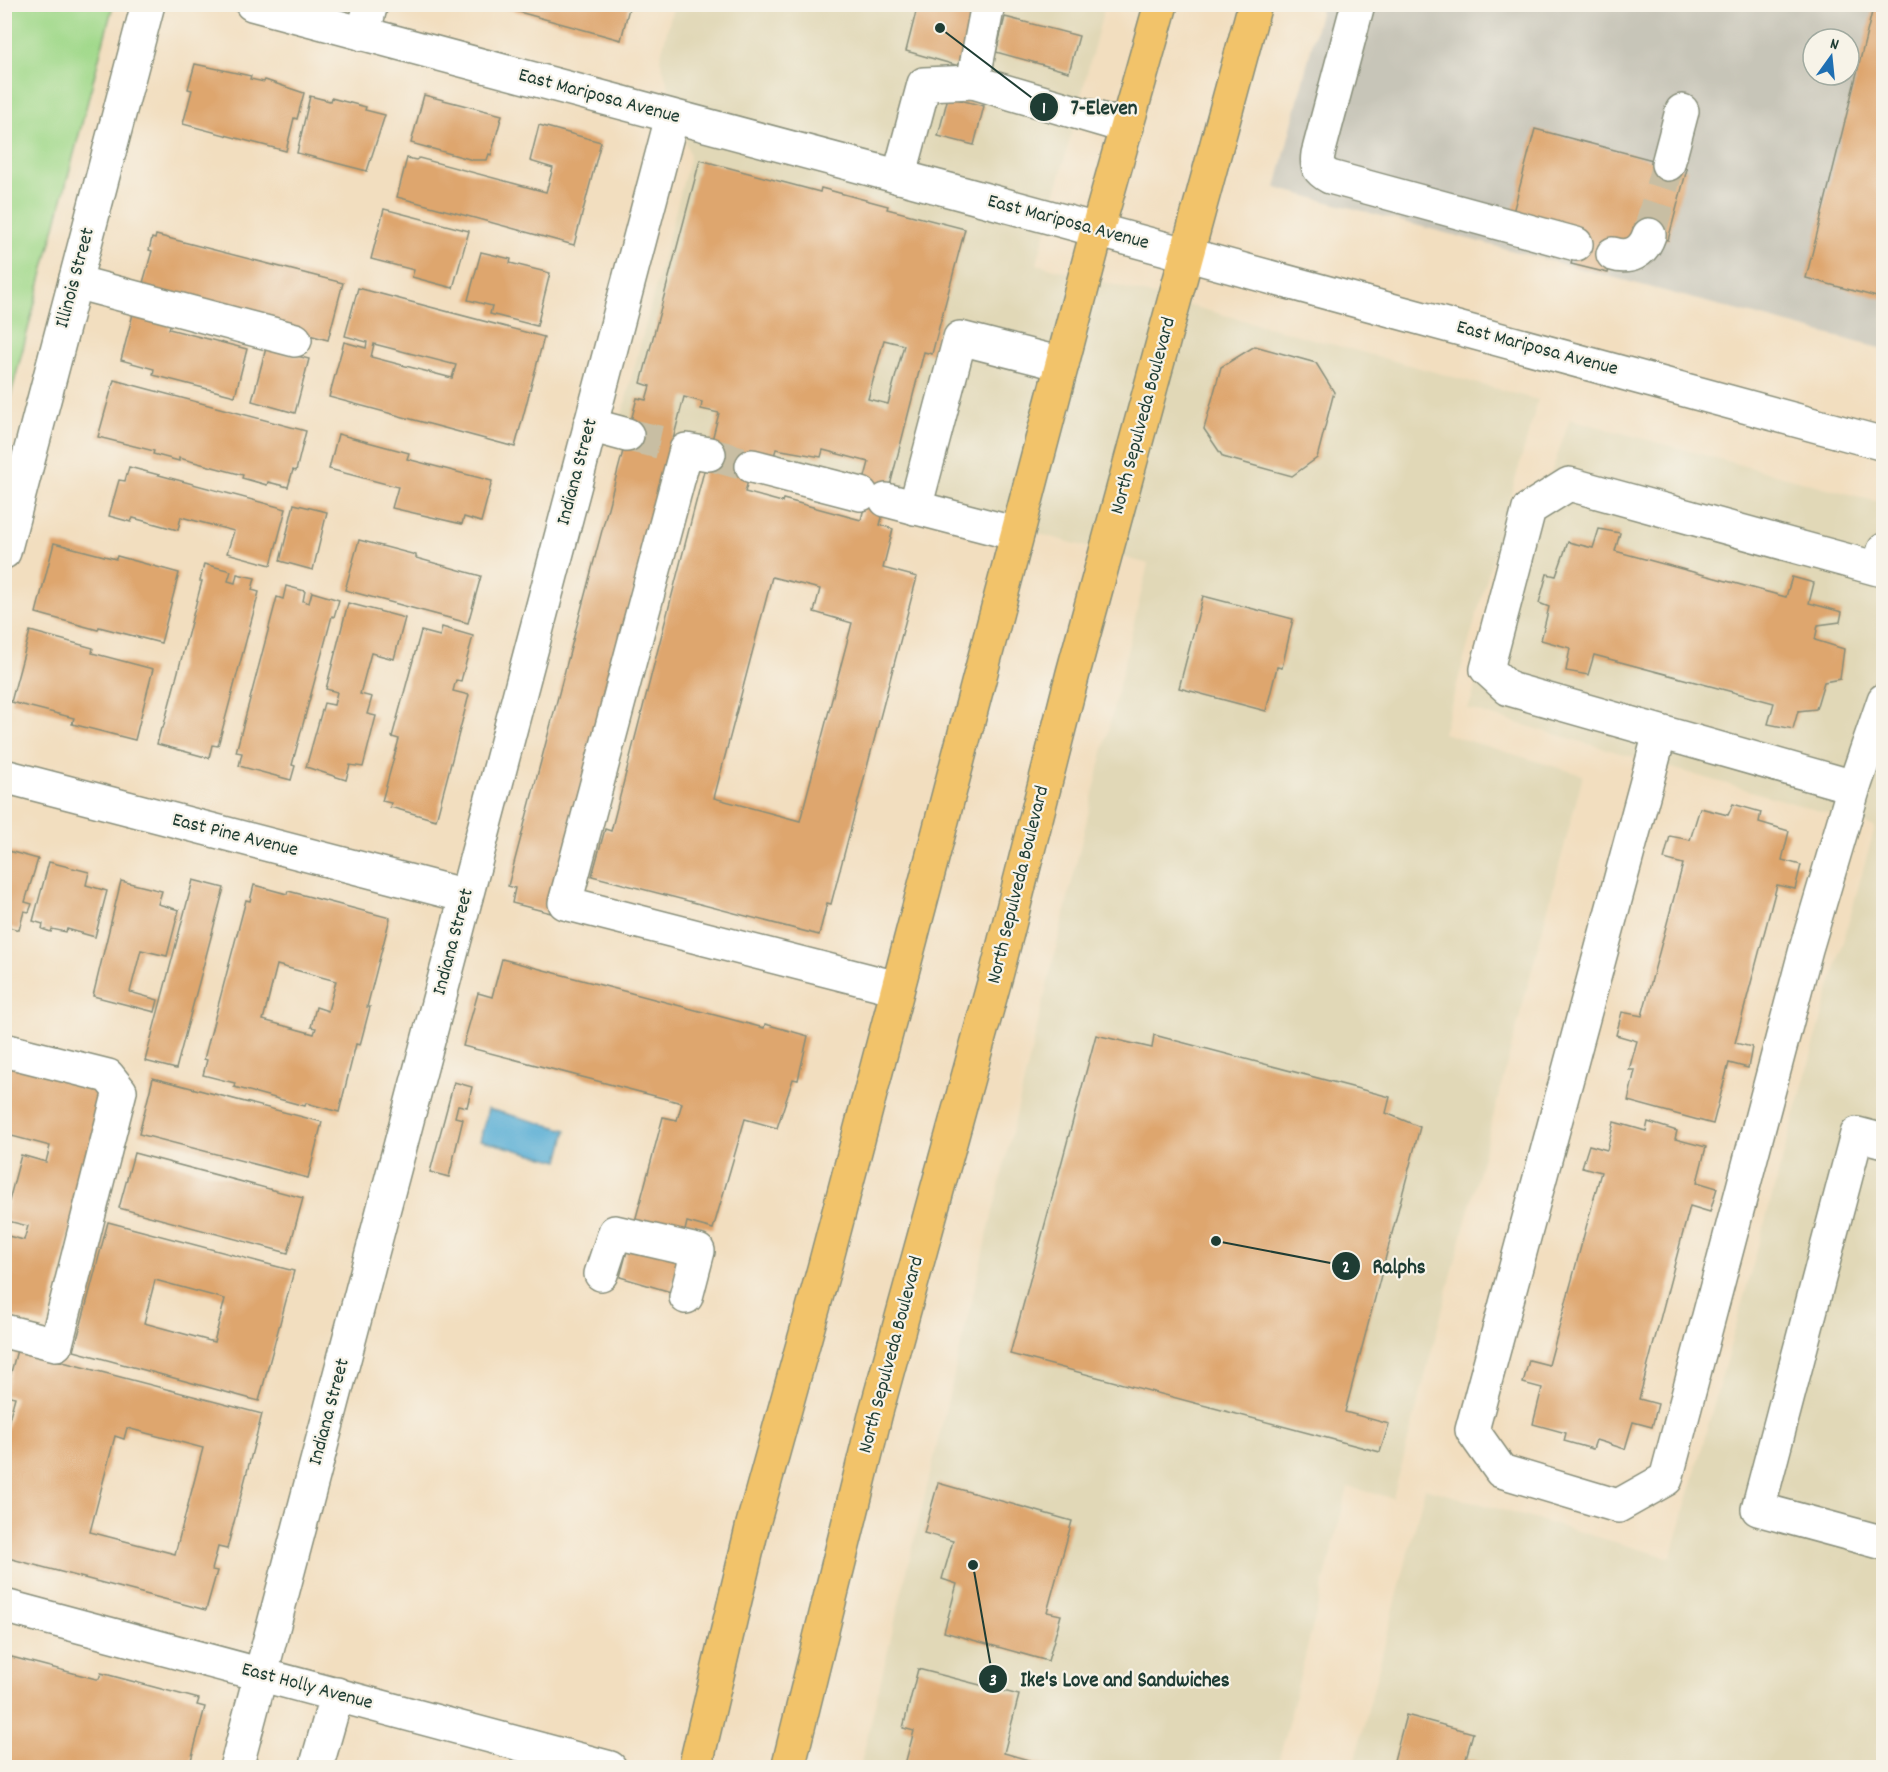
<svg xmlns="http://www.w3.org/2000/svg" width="1888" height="1772" viewBox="0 0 1888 1772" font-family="Dekko,sans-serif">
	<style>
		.built { fill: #e1d8b7 }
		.industrial { fill: #c7c5b8; fill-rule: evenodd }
		.green { fill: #a1d98b; stroke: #608b60; stroke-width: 1.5 }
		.water { fill: #59aed5; stroke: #3c7684; stroke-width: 1.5 }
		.building { fill: #dea66e; fill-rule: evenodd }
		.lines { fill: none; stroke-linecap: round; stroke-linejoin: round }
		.minor-tunnel { stroke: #c8bea3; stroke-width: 33; stroke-dasharray: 33 16; stroke-linecap: butt }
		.minor-casing { stroke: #888e7a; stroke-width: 36 }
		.highway-casing { stroke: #888e7a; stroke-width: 36 }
		.minor { stroke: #fff; stroke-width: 33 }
		.highway { stroke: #f2c36a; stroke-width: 33 }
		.labels { text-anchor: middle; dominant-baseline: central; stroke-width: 4.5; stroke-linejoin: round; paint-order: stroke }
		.street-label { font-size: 20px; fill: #1f3d34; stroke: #f7f3e8 }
		.leader { fill: none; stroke: #1f3d34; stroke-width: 2 }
		.callout-dot { fill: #1f3d34; stroke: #f7f3e8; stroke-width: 2 }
		.mark-label { font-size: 18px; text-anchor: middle; font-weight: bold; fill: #fff }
		.callout-label { font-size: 21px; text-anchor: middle; font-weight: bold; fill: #1f3d34; stroke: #f7f3e8; stroke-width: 4.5; stroke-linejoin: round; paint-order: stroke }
	</style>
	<rect width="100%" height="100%" fill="#f7f3e8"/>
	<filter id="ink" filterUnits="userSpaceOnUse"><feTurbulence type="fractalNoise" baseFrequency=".0167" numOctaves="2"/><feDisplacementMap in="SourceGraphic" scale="12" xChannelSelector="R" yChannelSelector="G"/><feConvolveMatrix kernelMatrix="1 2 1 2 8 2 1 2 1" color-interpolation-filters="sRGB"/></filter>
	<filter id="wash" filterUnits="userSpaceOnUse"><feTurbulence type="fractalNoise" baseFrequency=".008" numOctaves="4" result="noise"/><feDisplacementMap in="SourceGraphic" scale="24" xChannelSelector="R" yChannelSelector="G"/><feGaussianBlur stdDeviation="1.35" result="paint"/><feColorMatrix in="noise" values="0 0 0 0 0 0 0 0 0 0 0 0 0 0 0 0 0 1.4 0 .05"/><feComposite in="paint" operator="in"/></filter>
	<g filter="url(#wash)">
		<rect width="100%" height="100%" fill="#f2debf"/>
		<g class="built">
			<polygon points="674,4 1105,5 1037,264 1538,400 1443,733 1583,775 1393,1498 1348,1487 1277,1767 860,1767 1148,564 621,418 690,156 660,59"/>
			<polygon points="1570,419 1883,503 1883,1767 1353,1768 1425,1488 1671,1558 1875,827 1468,709"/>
		</g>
		<path class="industrial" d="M 1322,5 L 1883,5 L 1883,349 L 1276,188 ZM 1813,39 L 1849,39 L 1849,75 L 1813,75 Z"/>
		<polygon class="green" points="5,4 113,5 5,417 4,5"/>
		<polygon class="water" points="488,1109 567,1130 559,1161 480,1140"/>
		<g id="blocks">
			<g class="building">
				<polygon points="490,4 630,4 621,40"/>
				<polygon points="918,4 975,4 959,66 906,51"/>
				<polygon points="1874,4 1884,4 1884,299 1806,278"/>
				<polygon points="1005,17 1079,36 1069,72 996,52"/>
				<polygon points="195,64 251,76 250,79 264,82 265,80 304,93 297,119 294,118 286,151 183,124 192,90 188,89"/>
				<polygon points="424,95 502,115 491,155 489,154 487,160 473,160 411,143"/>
				<polygon points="310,96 330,101 331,98 366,107 365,110 385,115 367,171 297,153"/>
				<polygon points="948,97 984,106 974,145 938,136"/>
				<polygon points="539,125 601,142 574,245 397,197 407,158 416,160 419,158 546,192 553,168 530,161"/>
				<polygon points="1535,129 1687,169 1668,240 1641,233 1613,252 1608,273 1571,264 1576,244 1511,220"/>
				<path d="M 700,160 L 820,192 L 821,188 L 888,206 L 887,209 L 965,229 L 932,354 L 924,352 L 880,525 L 893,529 L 883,568 L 917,577 L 831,904 L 827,903 L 819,935 L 592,876 L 605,829 L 611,831 L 719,413 L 701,409 L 702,402 L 684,397 L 551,913 L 512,903 L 515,888 L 508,886 L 637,398 L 646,400 L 650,386 L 641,383 ZM 884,340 L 904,345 L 888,404 L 868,399 ZM 776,449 L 821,457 L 823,450 L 869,462 L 857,507 L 864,508 L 861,520 L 783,499 L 782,502 L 745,492 L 756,451 L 774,456 ZM 772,577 L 820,589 L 814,612 L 852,623 L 800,821 L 714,798 Z"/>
				<polygon points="384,209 469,231 453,288 412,277 414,270 371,259"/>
				<polygon points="156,235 343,283 328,340 141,290 152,251 149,250 152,238 155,239"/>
				<polygon points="481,252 511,259 510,263 550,273 537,326 490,314 492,306 468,300"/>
				<path d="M 358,288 L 544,337 L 515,447 L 329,397 L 344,342 L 366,348 L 367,342 L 345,336 ZM 374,344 L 456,365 L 452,378 L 371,357 Z"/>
				<polygon points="134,310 172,320 169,329 247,349 235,396 153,375 154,369 121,360"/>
				<polygon points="1255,346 1316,363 1334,392 1317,458 1292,476 1223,457 1204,429 1221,367"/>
				<polygon points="266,348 309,359 295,413 252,401"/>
				<polygon points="114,380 306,431 296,471 293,470 288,487 268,482 267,485 242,478 243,475 179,458 179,461 153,454 154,451 98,437"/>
				<polygon points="338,434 409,453 407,459 492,481 481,522 464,517 462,524 392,508 398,487 329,469"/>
				<polygon points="129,467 286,509 271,565 227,553 234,531 181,517 178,530 133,518 131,522 109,516 119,480 125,481"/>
				<polygon points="294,504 327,512 313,570 280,561"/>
				<polygon points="1599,529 1620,533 1615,551 1786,597 1792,577 1814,583 1809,603 1842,612 1840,622 1818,625 1815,640 1844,649 1840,679 1824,682 1816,709 1798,711 1793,729 1768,724 1774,703 1594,655 1588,675 1566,671 1570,648 1541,640 1549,607 1539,603 1547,574 1556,576 1568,542 1593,548"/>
				<polygon points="359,540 416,555 416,558 481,576 468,623 345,590"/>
				<polygon points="54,543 116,559 117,556 179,573 161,643 99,627 98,630 36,613"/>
				<polygon points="204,564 231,571 228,581 235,583 237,574 255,578 252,590 259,592 218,746 212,745 209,758 157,744 161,728 163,728 202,581 200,581"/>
				<polygon points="286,586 305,591 303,601 309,603 312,592 339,600 334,617 332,616 292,765 295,766 291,780 239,766 242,753 236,752 277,597 283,599"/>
				<polygon points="1203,596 1293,619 1282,668 1277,667 1266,711 1179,688"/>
				<polygon points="348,603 405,618 394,659 371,653 360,694 372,697 367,714 376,716 363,767 350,765 346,780 306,767 324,703 334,705 337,692 326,689"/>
				<polygon points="442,627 473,636 461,681 456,680 453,691 469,695 436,820 390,807 391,803 382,801 399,739 392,737 421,631 440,636"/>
				<polygon points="30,631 93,648 92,653 153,669 135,740 72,724 74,718 11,702"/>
				<polygon points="1733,804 1761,812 1759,822 1789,831 1782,860 1801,865 1795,889 1777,885 1735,1043 1752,1047 1748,1068 1729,1063 1713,1124 1628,1101 1635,1070 1629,1070 1637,1041 1616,1035 1622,1012 1642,1016 1683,864 1664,859 1670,836 1690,840 1700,808 1728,815"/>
				<polygon points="5,850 38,859 25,902 32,904 29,912 24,911 19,930 5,926"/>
				<polygon points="49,862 89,872 86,885 107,891 95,937 67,929 66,932 52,929 51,932 42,929 43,924 33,921"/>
				<polygon points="193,880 224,888 176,1069 145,1061"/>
				<polygon points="121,881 162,891 158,904 179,910 167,956 141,950 130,992 158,1000 155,1012 93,996"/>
				<path d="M 254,885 L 287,894 L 288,891 L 390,918 L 367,1007 L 370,1007 L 360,1045 L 356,1044 L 339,1112 L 306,1103 L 305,1106 L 234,1087 L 235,1083 L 203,1075 L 207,1060 L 204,1059 L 246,900 L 250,901 ZM 277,965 L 336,981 L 328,1011 L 316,1007 L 311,1027 L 316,1028 L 314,1034 L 263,1020 Z"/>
				<polygon points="502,959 764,1028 765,1024 808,1036 798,1080 793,1079 777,1128 745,1119 713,1229 687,1222 671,1292 620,1277 663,1117 677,1120 682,1103 463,1046 478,993 492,997"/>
				<polygon points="1096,1035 1152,1048 1154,1035 1390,1097 1386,1113 1420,1127 1345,1412 1389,1424 1380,1452 1010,1354"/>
				<polygon points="4,1058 108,1086 45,1324 4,1314 4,1235 24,1240 28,1226 4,1220 21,1155 46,1162 50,1146 4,1134"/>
				<polygon points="153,1078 322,1122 308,1178 139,1134"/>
				<polygon points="454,1082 472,1087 467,1107 458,1105 455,1117 463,1119 449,1177 430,1172"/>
				<polygon points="1614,1122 1646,1131 1648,1122 1677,1131 1675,1139 1706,1147 1697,1182 1717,1188 1710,1212 1690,1206 1639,1399 1658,1404 1652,1427 1633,1422 1625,1449 1596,1440 1593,1449 1564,1441 1566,1433 1533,1424 1542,1388 1523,1383 1529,1360 1549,1365 1601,1172 1582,1167 1589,1145 1607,1150"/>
				<polygon points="134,1153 303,1198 288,1253 119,1208"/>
				<path d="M 108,1222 L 294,1271 L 259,1401 L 74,1351 ZM 155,1280 L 225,1299 L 214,1342 L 144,1323 Z"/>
				<path d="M 17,1350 L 262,1414 L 227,1549 L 218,1547 L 212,1570 L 217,1571 L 206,1610 L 4,1557 L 4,1438 L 15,1397 L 5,1395 ZM 127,1428 L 203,1448 L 175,1554 L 90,1532 L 115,1436 L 124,1439 Z"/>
				<polygon points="938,1483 1072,1521 1047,1612 1061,1615 1048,1661 944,1632 957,1584 942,1579 953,1541 924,1533"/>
				<polygon points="4,1655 96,1679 99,1679 101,1673 199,1699 197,1705 205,1707 189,1768 4,1768"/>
				<polygon points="918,1669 1019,1695 1004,1753 1057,1768 904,1768 914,1731 903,1728"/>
				<polygon points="1406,1715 1473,1733 1466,1758 1500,1768 1392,1768"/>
			</g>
		</g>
	</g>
	<g filter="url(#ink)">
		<use href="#blocks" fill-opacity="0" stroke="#888e7a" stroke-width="1.5"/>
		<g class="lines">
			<g class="minor-tunnel">
				<polyline points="1649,235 1668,164"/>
				<polyline points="627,435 672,445"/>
				<polyline points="709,454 752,466"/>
			</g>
			<defs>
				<g id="minor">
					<path d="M 252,4 C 797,148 1340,295 1884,444"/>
					<polyline points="988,4 973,82 1127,127"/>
					<path d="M 1358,4 L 1318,154 C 1316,167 1319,171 1330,177 L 1576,244"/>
					<polyline points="363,34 371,4"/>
					<polyline points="1668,164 1682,111"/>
					<polyline points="899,177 924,84 973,82"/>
					<path d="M 1613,254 C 1629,259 1643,253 1649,235"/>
					<polyline points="75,282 295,340"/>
					<polyline points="590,425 627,435"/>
					<polyline points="709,454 686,450 565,903 897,988"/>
					<polyline points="752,466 861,494"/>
					<polyline points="886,500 1017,534"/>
					<polyline points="915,508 960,338 1062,364"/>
					<polyline points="4,552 148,4"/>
					<polyline points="1660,733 1472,1430 1501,1471 1618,1506 1666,1479 1806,949 1854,787 1509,689 1487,669 1529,509 1569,484 1878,569 1884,550"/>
					<polyline points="4,776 466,896"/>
					<polyline points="1854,787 1884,700"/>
					<polyline points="4,1050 108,1076 120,1091 56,1344 4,1331"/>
					<polyline points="1884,1141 1857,1134 1758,1509 1884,1543"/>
					<polyline points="601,1274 615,1232 698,1251 686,1297"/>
					<polyline points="4,1606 610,1768"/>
					<polyline points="236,1768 672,117"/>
					<polyline points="316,1768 337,1694"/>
				</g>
				<g id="highway">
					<polyline points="695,1768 753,1524 824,1269 1097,231 1161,4"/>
					<polyline points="788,1768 876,1412 997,972 1073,673 1255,4"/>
				</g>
			</defs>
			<use href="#minor" class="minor-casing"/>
			<use href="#highway" class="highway-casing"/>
			<use href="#minor" class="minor"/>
			<use href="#highway" class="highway"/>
		</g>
	</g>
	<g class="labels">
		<g class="street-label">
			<text transform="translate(599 97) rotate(15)">East Mariposa Avenue</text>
			<text transform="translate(1068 223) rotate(15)">East Mariposa Avenue</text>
			<text transform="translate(76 278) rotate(-75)">Illinois Street</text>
			<text transform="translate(1537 349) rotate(15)">East Mariposa Avenue</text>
			<text transform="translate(1144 416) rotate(-75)">North Sepulveda Boulevard</text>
			<text transform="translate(578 472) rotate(-75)">Indiana Street</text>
			<text transform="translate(235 836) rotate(14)">East Pine Avenue</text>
			<text transform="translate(1019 885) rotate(-76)">North Sepulveda Boulevard</text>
			<text transform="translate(454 942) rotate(-75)">Indiana Street</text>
			<text transform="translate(892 1355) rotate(-75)">North Sepulveda Boulevard</text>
			<text transform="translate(330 1412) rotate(-75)">Indiana Street</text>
			<text transform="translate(307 1687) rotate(15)">East Holly Avenue</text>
		</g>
	</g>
	<path class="leader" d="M940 28L1044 107M1216 1241L1346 1266M973 1565L993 1679"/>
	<g class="callout-dot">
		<circle cx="940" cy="28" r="6"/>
		<circle cx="1216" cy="1241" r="6"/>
		<circle cx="973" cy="1565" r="6"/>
		<circle cx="1044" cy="107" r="15"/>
		<circle cx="1346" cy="1266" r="15"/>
		<circle cx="993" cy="1679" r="15"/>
	</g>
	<g class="mark-label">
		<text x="1044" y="113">1</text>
		<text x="1346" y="1272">2</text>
		<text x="993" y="1685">3</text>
	</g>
	<g class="callout-label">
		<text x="1104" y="114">7-Eleven</text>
		<text x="1399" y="1273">Ralphs</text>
		<text x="1125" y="1686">Ike's Love and Sandwiches</text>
	</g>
	<rect width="1888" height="1772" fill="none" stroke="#f7f3e8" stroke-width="24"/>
	<g transform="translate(1831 57) rotate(15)"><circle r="28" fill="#f7f3e8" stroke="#a1aaa0" stroke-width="1.5"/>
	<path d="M0-4.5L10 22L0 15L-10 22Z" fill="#1f6fb2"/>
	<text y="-9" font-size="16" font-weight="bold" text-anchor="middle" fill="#1f3d34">N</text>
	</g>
</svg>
